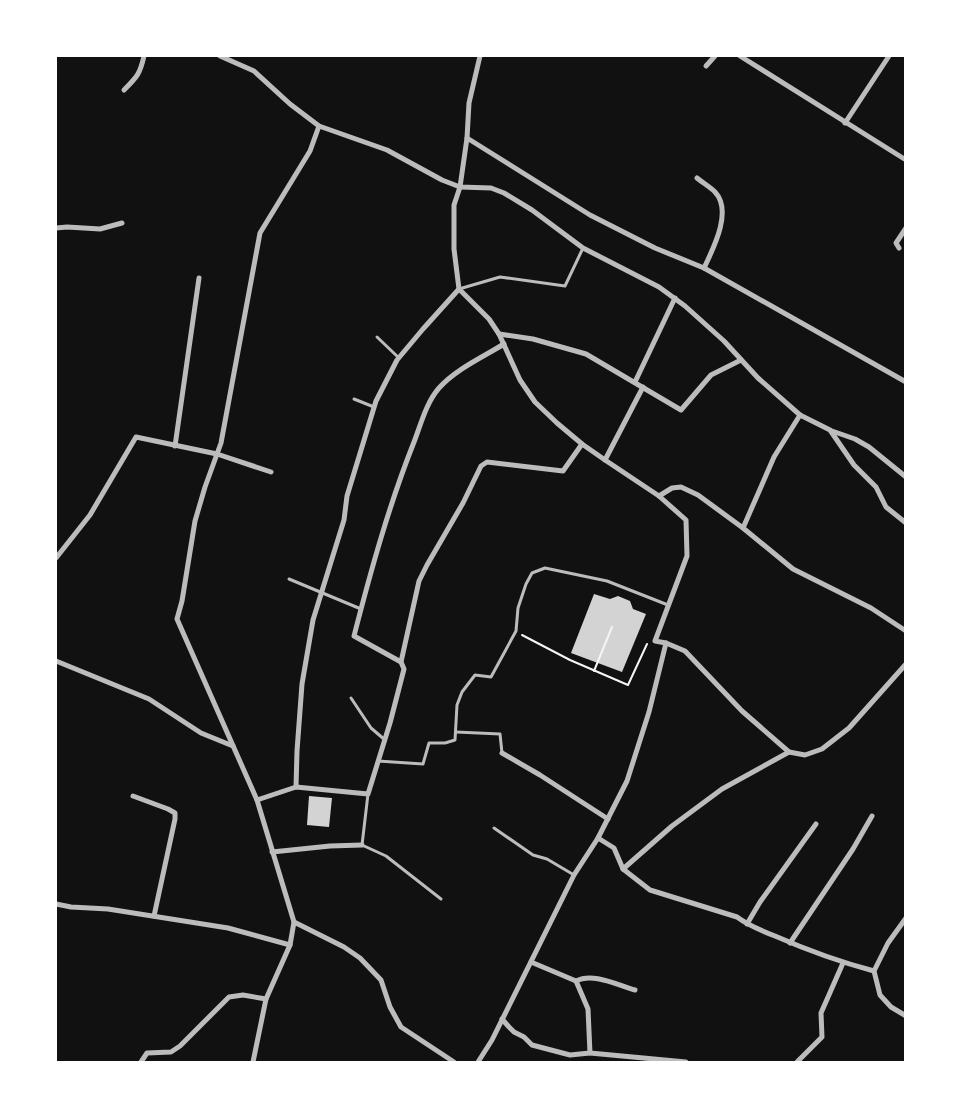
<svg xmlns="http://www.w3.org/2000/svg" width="961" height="1118" viewBox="0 0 961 1118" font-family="Ubuntu,sans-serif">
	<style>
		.building { fill: #d3d3d3 }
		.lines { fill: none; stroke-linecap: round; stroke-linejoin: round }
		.path { stroke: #f5f5f5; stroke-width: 2 }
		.service { stroke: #bcbcbc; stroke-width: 3 }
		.minor { stroke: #bcbcbc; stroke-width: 5 }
	</style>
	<rect width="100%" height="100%" fill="#111"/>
	<g class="building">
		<polygon points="594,594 610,599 618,596 630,601 633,609 646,614 622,672 571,653"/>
		<polygon points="309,796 332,798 329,827 307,825"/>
	</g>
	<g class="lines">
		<g class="path">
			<polyline points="522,635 570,660 628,685 647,644"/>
			<polyline points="594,671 612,627"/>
		</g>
		<g class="service">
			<polyline points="459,289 500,277 565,286 583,248"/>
			<polyline points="377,337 399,358"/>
			<polyline points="354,399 374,407"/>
			<polyline points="289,579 361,609"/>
			<polyline points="351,698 371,728 385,740"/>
			<polyline points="456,732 500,734 502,753"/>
			<polyline points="378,761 423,764 429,743 445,743 455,740 457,705 462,692 475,675 491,677 516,631 518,608 526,584 532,573 545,568 607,581 668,605"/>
			<polyline points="368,794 362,845 386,856 441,899"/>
			<polyline points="494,828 533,855 547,859 574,875"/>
		</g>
		<g class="minor">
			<polyline points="220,56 254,71 290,104 319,126 387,150 442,180 460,187 491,188 504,193 532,210 583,248 659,287 685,306 724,341 758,378 800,415 830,430 854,465 876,487 886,507 906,523"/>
			<polyline points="480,56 469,103 467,138 460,187 454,205 454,249 459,289 489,319 499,334 520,380 535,402 557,423 582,444 605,460 659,496 686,520 687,556 655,641 666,643 685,651 742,711 789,752 805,755 822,749 849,728 906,664"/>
			<polyline points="740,56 906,160"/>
			<polyline points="706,66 715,56"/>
			<path d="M 124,90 C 137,77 140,74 144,56"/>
			<polyline points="845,123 889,56"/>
			<polyline points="467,138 590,215 655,248 704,268 906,382"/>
			<path d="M 697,178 C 703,183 710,187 715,192 C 733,211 713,249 704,268"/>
			<polyline points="56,228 67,227 100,229 122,223"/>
			<polyline points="899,248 896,243 906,228"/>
			<polyline points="499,334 533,339 586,354 681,410 711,375 741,360"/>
			<polyline points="635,382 675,298"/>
			<polyline points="832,431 855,439 869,447 906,477"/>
			<polyline points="175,446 199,278"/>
			<polyline points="605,460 643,387"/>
			<polyline points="659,496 672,488 681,487 698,495 743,528 793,569 871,608 906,631"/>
			<polyline points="743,528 774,457 800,415"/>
			<polyline points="56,558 90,515 136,437 217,454 271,472"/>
			<polyline points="56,661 149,699 201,733 233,746"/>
			<path d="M 401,662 L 354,636 C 371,570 389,505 414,442 C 421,424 426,403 439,388 C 456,369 483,357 504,344"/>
			<polyline points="502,753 540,775 608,819"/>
			<polyline points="296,787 297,751 302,684 313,620 344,520 347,496 376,401 397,360 423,329 459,289"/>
			<polyline points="133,796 168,809 175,813 175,819 154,916"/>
			<polyline points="257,800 296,787 368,794 390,723 404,669 401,662 419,581 427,565 463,503 481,466 487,462 563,471 582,444"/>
			<path d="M 598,838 L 614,848 L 623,869 L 650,890 L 737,917 C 749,926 762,931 775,936 C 807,950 840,962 874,971"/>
			<polyline points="272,852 330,846 362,845"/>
			<polyline points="623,869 672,826 722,789 789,752"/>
			<polyline points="56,904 71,907 108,909 228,928 290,945"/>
			<polyline points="906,918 888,943 874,971 880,995 891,1007 906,1016"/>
			<polyline points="294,922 344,947 360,958 381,980 390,1007 401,1027 454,1062"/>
			<polyline points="747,924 760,902 816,824"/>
			<polyline points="790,943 853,849 872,816"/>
			<polyline points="531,962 576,981 588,1009 590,1053 686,1062"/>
			<path d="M 576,981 C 593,972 617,985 635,990"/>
			<polyline points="502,1019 509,1027 514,1032 524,1037 532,1045 570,1055 590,1053"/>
			<polyline points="141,1062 147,1053 171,1052 180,1046 229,997 243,995 266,999"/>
			<polyline points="253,1062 266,999 290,945 294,922 257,800 177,619 182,601 195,521 205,487 221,443 260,233 310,151 319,126"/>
			<polyline points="478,1062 492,1040 574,875 598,838 627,781 649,712 666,643"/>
			<polyline points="797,1062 822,1037 821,1013 843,963"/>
		</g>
	</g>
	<rect width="961" height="1118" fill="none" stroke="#ffffff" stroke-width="114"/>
</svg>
